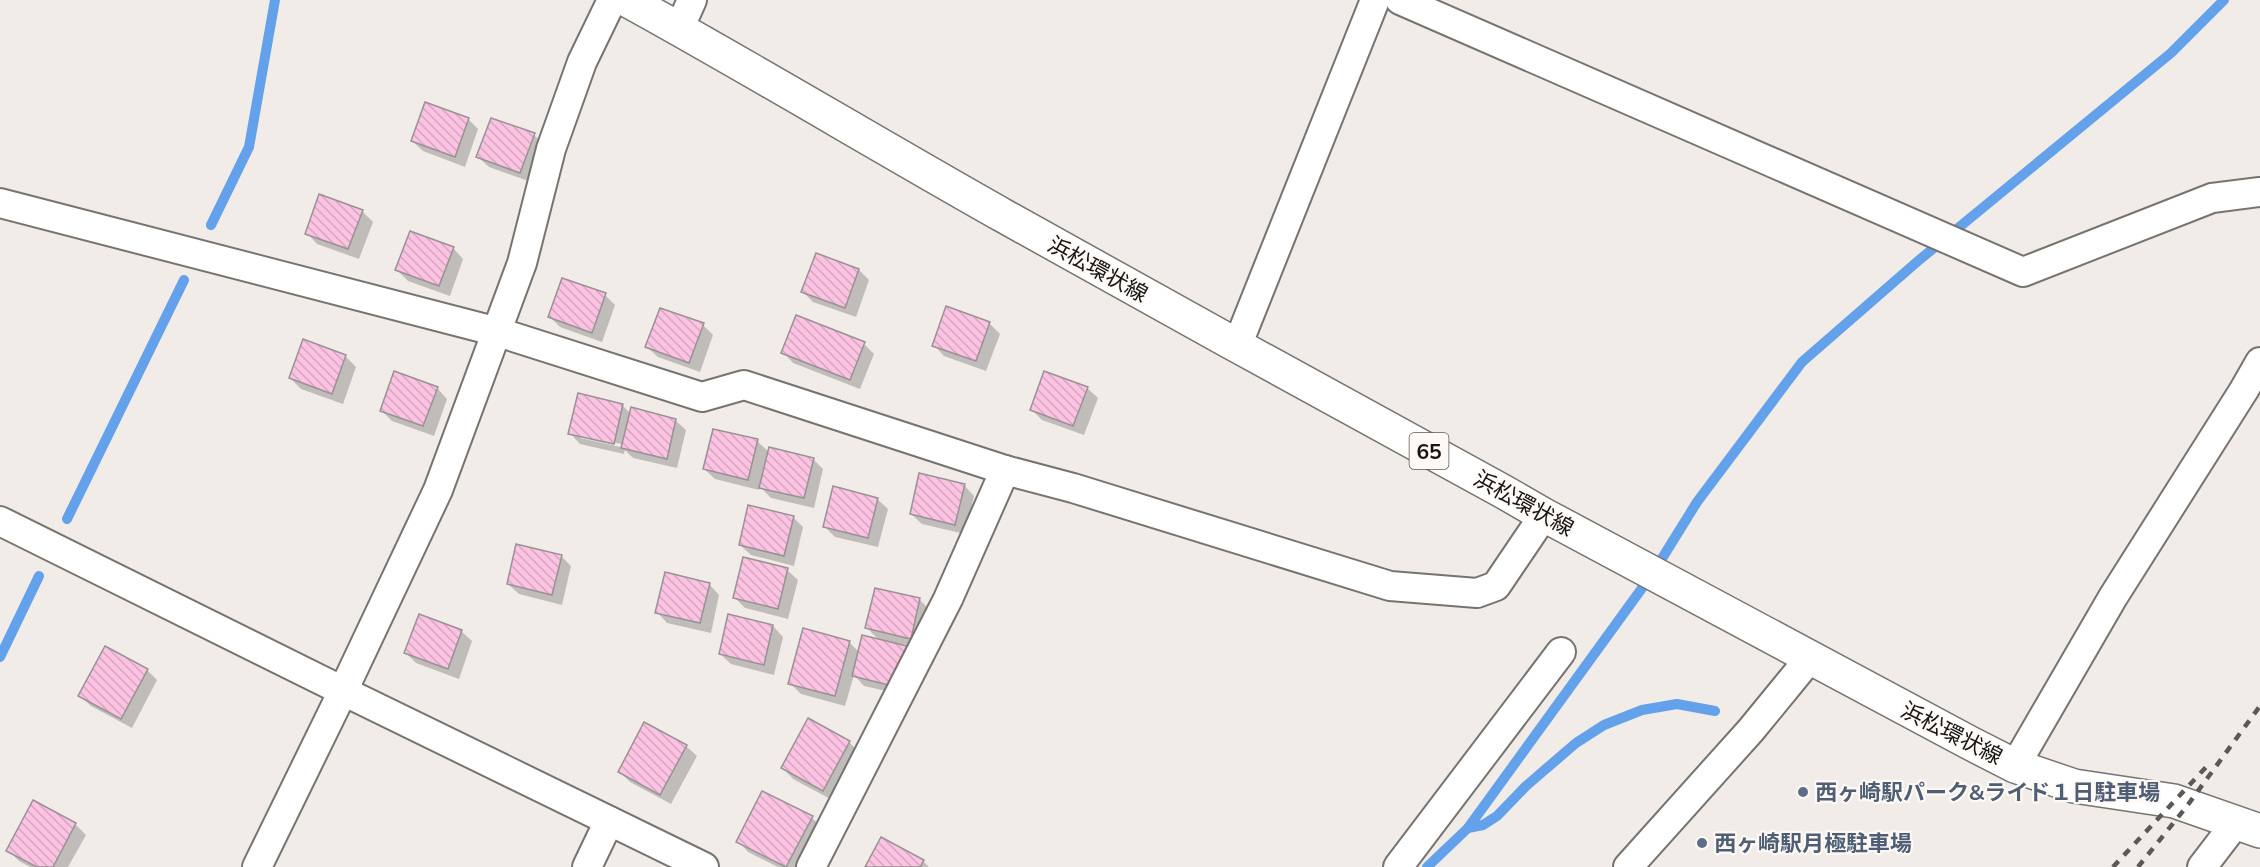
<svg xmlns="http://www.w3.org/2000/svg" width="2260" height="867" viewBox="0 0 2260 867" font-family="Mulish,'Noto Sans JP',sans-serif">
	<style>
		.shadow { fill: #0003; fill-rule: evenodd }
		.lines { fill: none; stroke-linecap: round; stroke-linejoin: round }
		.stream { stroke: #63a1ea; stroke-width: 10 }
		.building { fill: url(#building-back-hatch); stroke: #989295; stroke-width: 1.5 }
		.street-casing { stroke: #77736f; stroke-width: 32 }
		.primary-casing { stroke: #77736f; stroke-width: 36 }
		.street { stroke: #fff; stroke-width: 28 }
		.primary { stroke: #fff; stroke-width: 33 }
		.rail { stroke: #5b5856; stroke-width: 4.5; stroke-dasharray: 8 8; stroke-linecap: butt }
		.service-dot { fill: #5c6f8a; stroke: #fef9f5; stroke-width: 2 }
		.labels { text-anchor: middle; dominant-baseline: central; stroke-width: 4.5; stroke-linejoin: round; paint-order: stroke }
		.shield { fill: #fef9f5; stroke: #5c5958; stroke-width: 1.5 }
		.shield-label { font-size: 21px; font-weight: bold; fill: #171514 }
		.street-label { font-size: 22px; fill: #171514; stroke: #fef9f5 }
		.service-label { font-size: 22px; font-weight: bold; fill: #4e5e75; stroke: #fef9f5; text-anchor: start }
	</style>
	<defs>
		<pattern id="building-back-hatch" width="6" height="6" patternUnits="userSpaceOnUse" patternTransform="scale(1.5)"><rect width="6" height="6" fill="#fbc2e1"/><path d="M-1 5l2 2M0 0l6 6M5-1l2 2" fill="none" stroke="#d6a6c0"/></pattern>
	</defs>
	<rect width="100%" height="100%" fill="#f1ece8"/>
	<g class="shadow">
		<polygon points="468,119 478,129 465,167 423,151 412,141"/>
		<polygon points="534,135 544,145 531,182 489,167 478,157"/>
		<polygon points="362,211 373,222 359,259 317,244 307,233"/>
		<polygon points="453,248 463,259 450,296 408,281 397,270"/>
		<polygon points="859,270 869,280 856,317 813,302 803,292"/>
		<polygon points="605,295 615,305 602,342 560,327 550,317"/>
		<polygon points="989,323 1000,334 986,371 944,356 934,345"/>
		<polygon points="703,325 713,335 700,372 658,357 647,347"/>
		<polygon points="864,344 874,354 860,389 793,363 783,352"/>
		<polygon points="345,356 356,367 343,404 301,389 290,378"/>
		<polygon points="437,388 447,399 434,436 392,421 381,410"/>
		<polygon points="1087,388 1098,398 1084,435 1042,420 1032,410"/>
		<path d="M 622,405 L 631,414 L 675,420 L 686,430 L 677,468 L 633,458 L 625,450 L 624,454 L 580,444 L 570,433 ZM 580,435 L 621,444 L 621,447 L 580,438 Z"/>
		<polygon points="757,441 769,452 813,459 823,469 814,508 771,498 759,486 759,490 715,479 704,469"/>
		<polygon points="964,485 974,496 965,534 922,524 911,514"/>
		<polygon points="877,499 888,509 878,547 835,537 825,527"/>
		<polygon points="793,517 803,527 794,566 751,555 740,545"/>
		<polygon points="561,556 571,566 562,605 519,594 508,584"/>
		<polygon points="787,570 798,580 788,619 745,608 735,598"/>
		<polygon points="709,584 719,595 711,633 667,623 657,612"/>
		<polygon points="876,589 920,600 930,610 921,649 903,644 917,658 908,696 864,686 854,675 845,706 801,694 790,683 849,642 859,652 880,641 867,628"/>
		<polygon points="773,626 783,637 774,675 731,664 720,654"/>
		<polygon points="461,631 472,641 459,679 416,663 406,653"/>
		<polygon points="147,670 157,680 132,728 91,706 80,696"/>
		<polygon points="808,720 849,742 860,753 834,801 793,779 783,768"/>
		<polygon points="686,746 697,756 671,804 630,782 620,772"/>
		<polygon points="763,793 812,818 823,828 802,867 778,867 748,852 738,841"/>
		<polygon points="34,802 75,824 86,835 68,867 30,867 19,861 8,850"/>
		<polygon points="923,861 929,867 867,867"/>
	</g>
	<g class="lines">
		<g class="stream">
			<polyline points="211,225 249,147 275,0"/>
			<polyline points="67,519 184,280"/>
			<polyline points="0,657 39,576"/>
			<polyline points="1468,828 1653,573 1697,502 1802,362 1918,261 2171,53 2224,0"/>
			<polyline points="1427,867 1468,828 1483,825 1497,816 1526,786 1576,743 1604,725 1642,710 1677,704 1715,711"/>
		</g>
	</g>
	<g class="building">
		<polygon points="425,102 469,118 455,157 411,141"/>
		<polygon points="491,118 535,133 520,173 476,157"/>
		<polygon points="319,194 363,210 348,249 305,234"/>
		<polygon points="410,231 454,247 439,286 395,270"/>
		<polygon points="816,253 859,269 845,308 801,292"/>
		<polygon points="562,278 606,293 592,333 548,317"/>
		<polygon points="946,306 990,322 976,361 932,346"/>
		<polygon points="660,308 704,323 689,363 645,347"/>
		<polygon points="796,315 865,342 850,380 781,353"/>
		<polygon points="303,339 346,355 332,394 289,378"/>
		<polygon points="394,371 438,387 423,426 380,411"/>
		<polygon points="1044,371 1088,387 1073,426 1030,410"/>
		<polygon points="578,393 623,404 614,444 568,434"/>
		<polygon points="631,407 676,419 667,459 621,448"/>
		<polygon points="713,429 758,439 748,480 703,469"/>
		<polygon points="769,447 814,458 804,498 759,488"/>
		<polygon points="919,473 965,484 955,525 910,514"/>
		<polygon points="833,486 878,498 868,538 823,527"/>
		<polygon points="748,505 794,516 784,556 739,545"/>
		<polygon points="516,544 562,555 552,595 507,584"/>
		<polygon points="743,557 788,568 778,609 733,598"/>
		<polygon points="665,572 710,583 700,623 655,613"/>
		<polygon points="875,588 920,598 911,639 865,628"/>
		<polygon points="419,614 462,630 448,669 404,653"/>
		<polygon points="728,614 773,625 764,665 719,654"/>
		<polygon points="803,628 850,641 835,696 788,684"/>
		<polygon points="862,635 907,646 897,687 852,676"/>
		<polygon points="105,646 148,669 121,719 78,696"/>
		<polygon points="808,718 850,741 823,791 781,768"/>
		<polygon points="644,722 687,745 660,795 618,772"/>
		<polygon points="762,791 813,816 786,867 736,842"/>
		<polygon points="33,800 76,823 53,867 37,867 6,851"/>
		<polygon points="881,837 924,860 920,867 865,867"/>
	</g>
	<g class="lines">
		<defs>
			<g id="street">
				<polyline points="1400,0 2023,272 2212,198 2260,192"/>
				<polyline points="679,29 692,0"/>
				<polyline points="0,203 498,332 702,397 744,385 1005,470 1073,488 1390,586 1477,593 1496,586 1544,515"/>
				<polyline points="1237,346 1375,0"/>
				<polyline points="0,521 343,691 704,867"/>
				<polyline points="2015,766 2113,597 2244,390 2260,362"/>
				<polyline points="257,867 343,691 438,490 522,263 551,149 582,62 612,0"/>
				<polyline points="587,867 609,821"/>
				<polyline points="811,867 948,599 1005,470"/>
				<polyline points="1398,867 1561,652"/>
				<polyline points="1628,867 1751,730 1810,658"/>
				<polyline points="2202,867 2235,824"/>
			</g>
			<path id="primary" d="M 627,0 C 754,70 878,145 1004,216 C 1170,309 1337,401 1504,492 L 1544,515 L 1970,743 L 2015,766 L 2074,786 L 2174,801 L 2260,831"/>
		</defs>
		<use href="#street" class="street-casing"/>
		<use href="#primary" class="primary-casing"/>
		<use href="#street" class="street"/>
		<use href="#primary" class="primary"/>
		<g class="rail">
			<polyline points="2113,867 2208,765"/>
			<polyline points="2138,867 2187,806 2260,706"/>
		</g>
	</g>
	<g class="service-dot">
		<circle cx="1803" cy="792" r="6"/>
		<circle cx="1702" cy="843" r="6"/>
	</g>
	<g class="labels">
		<rect class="shield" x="1409.5" y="433" width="39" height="36" rx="4.5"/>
		<g class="shield-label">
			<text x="1429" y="451">65</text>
		</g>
		<g class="street-label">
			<text transform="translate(1098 269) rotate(29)">浜松環状線</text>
			<text transform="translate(1524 503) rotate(29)">浜松環状線</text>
			<text transform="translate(1952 733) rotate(27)">浜松環状線</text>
		</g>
		<g class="service-label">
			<text x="1815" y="792">西ヶ崎駅パーク&amp;ライド１日駐車場</text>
			<text x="1714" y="843">西ヶ崎駅月極駐車場</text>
		</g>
	</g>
</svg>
